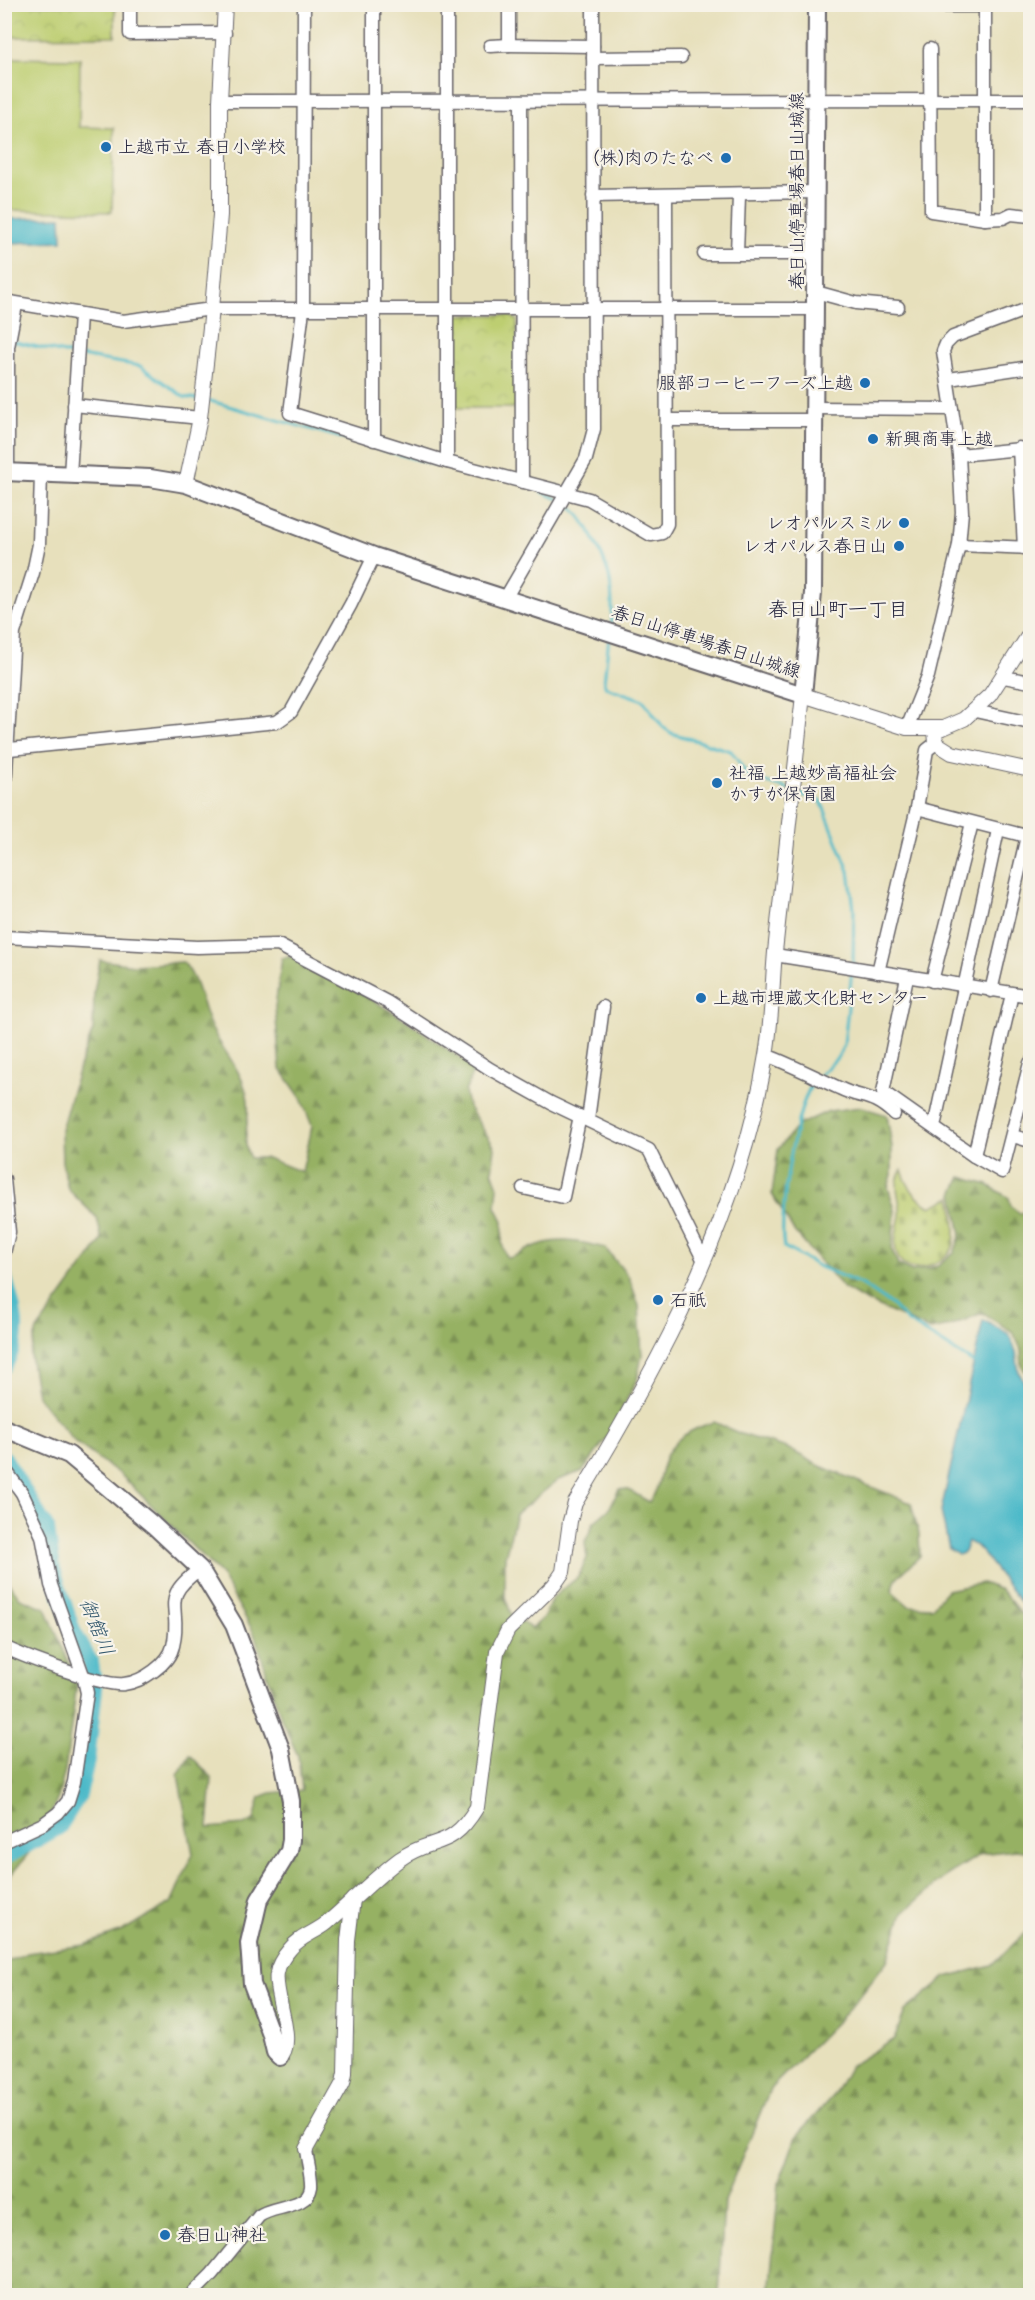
<svg xmlns="http://www.w3.org/2000/svg" width="1035" height="2300" viewBox="0 0 1035 2300" font-family="'Comic Neue','Klee One',sans-serif">
	<style>
		.forest { fill: url(#forest-firs); stroke: #5c6a4f; stroke-width: 1.5 }
		.cemetery { fill: url(#cemetery-stones); stroke: #707856; stroke-width: 1.5 }
		.park { fill: url(#park-crowns); stroke: #707856; stroke-width: 1.5 }
		.pitch { fill: #bdce71; stroke: #707856; stroke-width: 1.5 }
		.water { fill: #4ebac9; stroke: #386e82; stroke-width: 1.5 }
		.lines { fill: none; stroke-linecap: round; stroke-linejoin: round }
		.stream { stroke: #4ebac9; stroke-width: 3 }
		.river { stroke: #4ebac9; stroke-width: 16 }
		.minor-casing { stroke: #676468; stroke-width: 15 }
		.tertiary-casing { stroke: #676468; stroke-width: 16 }
		.secondary-casing { stroke: #676468; stroke-width: 20 }
		.minor { stroke: #fff; stroke-width: 12 }
		.tertiary { stroke: #fff; stroke-width: 14 }
		.secondary { stroke: #fff; stroke-width: 16 }
		.poi-dot { fill: #1f6fb2; stroke: #f7f3e8; stroke-width: 2 }
		.labels { text-anchor: middle; dominant-baseline: central; stroke-width: 4.5; stroke-linejoin: round; paint-order: stroke }
		.poi-label { font-size: 18px; fill: #22223b; stroke: #f7f3e8; text-anchor: start }
		.street-label { font-size: 18px; fill: #22223b; stroke: #f7f3e8 }
		.neighbourhood-label { font-size: 20px; fill: #22223b; stroke: #f7f3e8 }
		.water-label { font-size: 20px; font-style: italic; fill: #31576d; stroke: #f7f3e8 }
	</style>
	<defs>
		<pattern id="forest-firs" width="22" height="20" patternUnits="userSpaceOnUse" patternTransform="scale(1.5)"><rect width="22" height="20" fill="#96b163"/><path d="M5 1l3.5 6h-7zM16 11l3.5 6h-7z" fill="#7a9053"/></pattern>
		<pattern id="cemetery-stones" width="16" height="16" patternUnits="userSpaceOnUse" patternTransform="scale(1.5)"><rect width="16" height="16" fill="#bdce71"/><path d="M2 7V4a2 2 0 0 1 4 0v3zM10 15v-3a2 2 0 0 1 4 0v3z" fill="#a2b163"/></pattern>
		<pattern id="park-crowns" width="20" height="18" patternUnits="userSpaceOnUse" patternTransform="scale(1.5)"><rect width="20" height="18" fill="#bdce71"/><path d="M2 6a3 3 0 1 1 6 0M12 15a3 3 0 1 1 6 0" fill="none" stroke="#a2b163"/></pattern>
	</defs>
	<rect width="100%" height="100%" fill="#f7f3e8"/>
	<filter id="ink" filterUnits="userSpaceOnUse"><feTurbulence type="fractalNoise" baseFrequency=".0167" numOctaves="2"/><feDisplacementMap in="SourceGraphic" scale="12" xChannelSelector="R" yChannelSelector="G"/><feConvolveMatrix kernelMatrix="1 2 1 2 8 2 1 2 1" color-interpolation-filters="sRGB"/></filter>
	<filter id="wash" filterUnits="userSpaceOnUse"><feTurbulence type="fractalNoise" baseFrequency=".008" numOctaves="4" result="noise"/><feDisplacementMap in="SourceGraphic" scale="24" xChannelSelector="R" yChannelSelector="G"/><feGaussianBlur stdDeviation="1.35" result="paint"/><feColorMatrix in="noise" values="0 0 0 0 0 0 0 0 0 0 0 0 0 0 0 0 0 1.4 0 .05"/><feComposite in="paint" operator="in"/></filter>
	<g filter="url(#wash)">
		<rect width="100%" height="100%" fill="#e7e0bc"/>
		<g class="forest">
			<path d="M 297,956 L 401,1017 L 467,1063 L 473,1071 L 465,1092 L 468,1106 L 495,1148 L 492,1171 L 498,1187 L 496,1207 L 503,1221 L 502,1244 L 507,1258 C 517,1257 520,1253 529,1249 C 554,1236 579,1241 605,1248 L 629,1277 L 639,1306 L 642,1355 L 637,1380 L 606,1439 L 583,1471 L 558,1480 L 516,1514 L 505,1557 L 505,1597 L 511,1614 L 532,1629 L 545,1615 L 552,1598 L 578,1577 L 587,1558 L 585,1542 L 594,1522 L 609,1509 L 619,1489 L 629,1490 L 649,1502 C 659,1490 659,1476 664,1462 C 671,1438 692,1429 714,1422 L 741,1434 L 787,1448 L 820,1466 L 911,1503 L 919,1534 L 920,1556 L 896,1579 L 892,1591 L 909,1606 L 932,1607 L 947,1590 L 982,1583 L 1001,1590 L 1021,1614 L 1030,1615 L 1030,1852 L 1016,1850 L 981,1854 L 946,1876 L 903,1913 L 887,1961 L 850,2008 L 770,2089 L 724,2201 L 719,2295 L 5,2295 L 4,1963 L 27,1953 L 85,1945 L 122,1931 L 171,1903 L 193,1854 L 178,1775 L 190,1755 L 212,1778 L 208,1828 L 244,1825 L 254,1820 L 260,1797 L 271,1793 L 302,1790 L 298,1756 L 282,1721 L 254,1633 L 221,1575 L 122,1476 L 75,1442 L 37,1396 L 30,1355 L 37,1330 L 102,1240 L 97,1218 L 68,1189 L 62,1162 L 61,1130 L 79,1067 L 93,1030 L 94,992 L 100,960 L 134,965 L 183,962 C 200,981 200,1006 212,1029 C 223,1051 241,1069 247,1095 C 253,1117 239,1137 250,1158 L 267,1158 L 302,1172 L 312,1126 L 301,1098 L 280,1068 L 275,1007 L 282,958 Z"/>
			<polygon points="861,1107 887,1115 892,1147 892,1175 888,1187 895,1210 892,1250 898,1264 912,1271 938,1266 954,1253 961,1234 953,1194 961,1177 988,1185 1009,1198 1011,1206 1020,1214 1030,1207 1030,1380 1022,1366 1021,1349 1013,1332 982,1313 950,1326 930,1330 864,1300 842,1287 793,1230 772,1194 778,1149 798,1125 829,1111"/>
			<polygon points="5,1578 20,1598 46,1608 77,1683 65,1770 58,1798 37,1843 5,1882"/>
			<polygon points="1030,1928 1030,2295 769,2295 779,2183 796,2137 835,2093 850,2066 894,2039 905,2011 946,1977 992,1965"/>
		</g>
		<path class="cemetery" d="M 902,1170 C 907,1186 916,1199 931,1207 L 951,1197 C 954,1209 958,1241 951,1251 C 942,1264 911,1277 899,1259 C 891,1245 898,1229 900,1215 C 902,1199 891,1186 902,1170 Z"/>
		<g class="park">
			<polygon points="4,5 115,5 115,36 5,37"/>
			<polygon points="457,315 509,315 517,320 516,408 451,408 451,322"/>
		</g>
		<polygon class="pitch" points="5,58 80,59 79,127 114,128 112,212 5,210"/>
		<g class="water">
			<polygon points="61,217 62,241 10,243 10,219"/>
			<polygon points="983,1320 1009,1334 1016,1352 1019,1373 1030,1392 1030,1606 1022,1604 978,1547 968,1541 964,1552 958,1555 949,1549 941,1511"/>
		</g>
		<g class="lines">
			<g class="stream">
				<polyline points="12,341 73,355"/>
				<polyline points="80,356 140,366 184,397 197,399"/>
				<polyline points="207,400 437,465"/>
				<polyline points="542,492 558,499"/>
				<path d="M 564,502 C 582,510 604,556 609,576 C 612,590 613,613 611,628"/>
				<polyline points="609,637 604,682 606,687 643,700 663,727 671,733 731,751 749,777 788,789"/>
				<polyline points="797,793 821,801 849,871 854,909 853,964"/>
				<polyline points="820,1075 838,1057 844,1045 852,970"/>
				<path d="M 816,1079 C 795,1100 778,1217 784,1247 L 820,1267 L 863,1285 L 892,1305 L 907,1321 L 977,1365"/>
			</g>
			<g class="river">
				<path d="M 4,1276 C 14,1310 23,1335 4,1366"/>
				<polyline points="4,1458 47,1529 53,1570 73,1631 91,1663 95,1689 87,1761 79,1795 59,1827 4,1858"/>
			</g>
		</g>
	</g>
	<g filter="url(#ink)">
		<g class="lines">
			<defs>
				<g id="minor">
					<polyline points="130,4 130,34 225,33"/>
					<polyline points="304,4 303,310 290,413 447,462 589,499 651,535 662,533 667,524 666,196"/>
					<polyline points="374,4 374,440"/>
					<polyline points="447,4 447,462"/>
					<polyline points="509,4 509,45 593,46"/>
					<polyline points="933,6 985,6 985,219"/>
					<polyline points="490,46 509,45"/>
					<polyline points="930,49 931,211 985,219 1003,218 1011,214 1030,216"/>
					<polyline points="593,58 681,57"/>
					<polyline points="220,101 1030,100"/>
					<polyline points="521,101 522,482"/>
					<polyline points="593,196 817,192"/>
					<polyline points="737,253 739,196"/>
					<polyline points="704,254 816,254"/>
					<polyline points="816,292 856,303 898,307"/>
					<polyline points="4,301 123,321 212,309 815,309"/>
					<polyline points="949,379 1030,367"/>
					<polyline points="74,405 200,418"/>
					<polyline points="813,408 952,409"/>
					<polyline points="667,420 813,420"/>
					<polyline points="1019,448 1024,548"/>
					<polyline points="959,455 1030,448"/>
					<polyline points="8,472 8,347 16,305"/>
					<polyline points="70,475 80,315"/>
					<polyline points="959,545 1030,548"/>
					<polyline points="506,597 586,459 594,429 593,4"/>
					<polyline points="1004,677 1030,682"/>
					<polyline points="975,711 1030,723"/>
					<polyline points="907,728 928,676 959,545 962,512 959,455 943,351 946,344 953,337 1030,308"/>
					<polyline points="10,749 277,722 291,712 351,604 374,556"/>
					<polyline points="4,807 14,633 33,573 39,544 41,474"/>
					<polyline points="917,808 1030,837"/>
					<polyline points="4,937 197,947 278,945 387,1002 490,1069 551,1103 649,1150 704,1261"/>
					<polyline points="775,955 1030,996"/>
					<polyline points="878,972 917,808 927,750 936,743"/>
					<polyline points="907,977 883,1092 974,1156 1002,1172 1030,1063"/>
					<polyline points="932,981 972,823"/>
					<polyline points="991,991 1027,836"/>
					<path d="M 766,1055 C 792,1065 815,1077 839,1088 C 863,1100 870,1092 894,1114"/>
					<polyline points="588,1120 603,1007"/>
					<polyline points="934,1127 998,830"/>
					<polyline points="1013,1136 1030,1141"/>
					<polyline points="974,1156 1012,994"/>
					<polyline points="4,1179 9,1232 4,1253"/>
					<polyline points="523,1188 563,1197 580,1116"/>
					<polyline points="4,1468 22,1493 42,1536 51,1585 83,1675 87,1693 74,1782 68,1801 58,1813 43,1824 4,1842"/>
					<path d="M 4,1647 C 25,1657 104,1687 124,1684 C 142,1682 169,1664 173,1646 C 183,1606 157,1600 200,1569"/>
					<path d="M 190,2296 L 212,2274 L 259,2216 C 273,2205 308,2209 311,2187 C 312,2176 307,2161 306,2149"/>
				</g>
				<g id="tertiary">
					<polyline points="186,484 200,418 212,309 220,215 220,101 225,4"/>
					<polyline points="935,730 936,743 952,753 1030,770"/>
					<path d="M 280,2057 C 297,2043 273,1993 277,1973 C 278,1964 284,1956 290,1949 C 299,1937 316,1932 327,1923 C 352,1902 374,1878 400,1859 C 434,1835 450,1852 477,1807 L 497,1652 L 508,1630 L 554,1585 L 563,1572 L 570,1521 L 575,1503 C 659,1365 740,1217 766,1055 C 772,1021 772,986 775,952 C 784,866 794,780 803,695 L 907,728 L 943,728 L 964,719 L 990,695 L 1030,633"/>
					<polyline points="306,2149 343,2083 345,2073 348,1940 353,1899"/>
				</g>
				<g id="secondary">
					<polyline points="4,472 150,478 186,484 374,556 803,695 813,593 817,4"/>
					<polyline points="4,1428 69,1455 153,1525 200,1569 234,1625 281,1749 291,1801 291,1840 289,1851 259,1900 249,1943 252,1984 271,2035 275,2052 280,2057"/>
				</g>
			</defs>
			<use href="#minor" class="minor-casing"/>
			<use href="#tertiary" class="tertiary-casing"/>
			<use href="#secondary" class="secondary-casing"/>
			<use href="#minor" class="minor"/>
			<use href="#tertiary" class="tertiary"/>
			<use href="#secondary" class="secondary"/>
		</g>
	</g>
	<g class="poi-dot">
		<circle cx="106" cy="147" r="6"/>
		<circle cx="726" cy="158" r="6"/>
		<circle cx="865" cy="383" r="6"/>
		<circle cx="873" cy="439" r="6"/>
		<circle cx="904" cy="523" r="6"/>
		<circle cx="899" cy="546" r="6"/>
		<circle cx="717" cy="783" r="6"/>
		<circle cx="701" cy="998" r="6"/>
		<circle cx="658" cy="1300" r="6"/>
		<circle cx="165" cy="2235" r="6"/>
	</g>
	<g class="labels">
		<g class="poi-label">
			<text x="118" y="147">上越市立 春日小学校</text>
			<text x="714" y="158" text-anchor="end">(株)肉のたなべ</text>
			<text x="853" y="383" text-anchor="end">服部コーヒーフーズ上越</text>
			<text x="885" y="439">新興商事上越</text>
			<text x="892" y="523" text-anchor="end">レオパルスミル</text>
			<text x="887" y="546" text-anchor="end">レオパルス春日山</text>
			<text x="729" y="773">社福 上越妙高福祉会<tspan x="729" dy="21">かすが保育園</tspan></text>
			<text x="713" y="998">上越市埋蔵文化財センター</text>
			<text x="670" y="1300">石祇</text>
			<text x="177" y="2235">春日山神社</text>
		</g>
		<g class="street-label">
			<text transform="translate(797 191) rotate(-90)">春日山停車場春日山城線</text>
			<text transform="translate(706 642) rotate(18)">春日山停車場春日山城線</text>
		</g>
		<g class="neighbourhood-label">
			<text x="838" y="609">春日山町一丁目</text>
		</g>
		<g class="water-label">
			<text transform="translate(97 1627) rotate(68)">御館川</text>
		</g>
	</g>
	<rect width="1035" height="2300" fill="none" stroke="#f7f3e8" stroke-width="24"/>
</svg>
